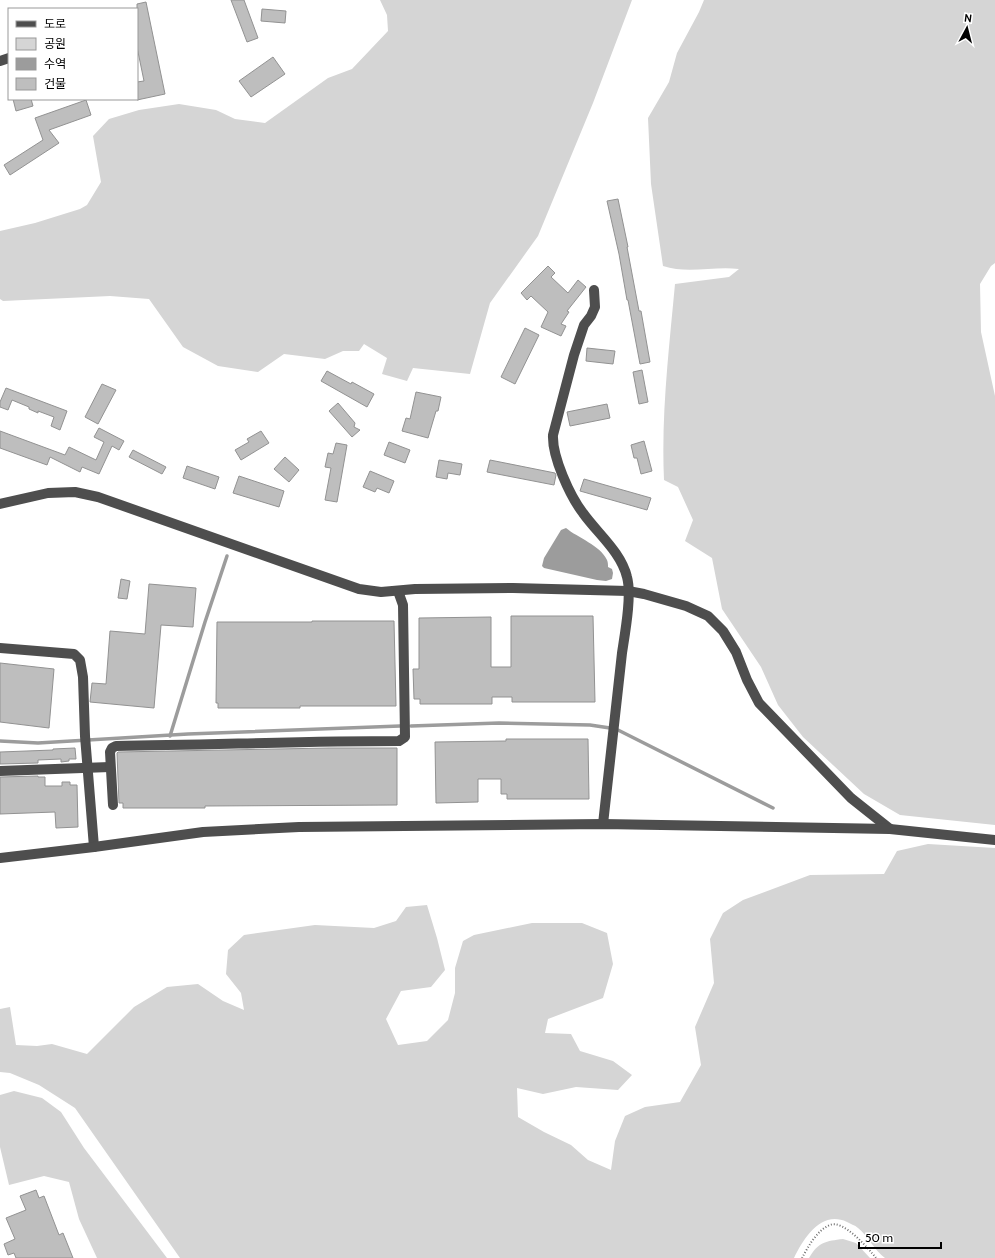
<svg xmlns="http://www.w3.org/2000/svg" width="995" height="1258" viewBox="0 0 995 1258" font-family="Cabin,'Noto Sans KR',sans-serif">
	<style>
		.green { fill: #d5d5d5 }
		.water { fill: #9c9c9c }
		.lines { fill: none; stroke-linecap: round; stroke-linejoin: round }
		.stream { stroke: #9c9c9c; stroke-width: 3.5 }
		.building { fill: #bebebe; stroke: #929292 }
		.path { stroke: #707070; stroke-width: 2; stroke-dasharray: 1 2; stroke-linecap: butt }
		.minor { stroke: #4e4e4e; stroke-width: 10 }
	</style>
	<rect width="100%" height="100%" fill="#fff"/>
	<g class="green">
		<polygon points="380,0 632,0 593,103 538,236 490,303 470,374 413,368 407,381 382,374 387,358 364,344 359,351 343,351 325,359 284,354 258,372 218,366 183,347 149,299 110,296 3,301 0,299 0,231 35,223 80,209 87,205 101,182 93,136 109,119 139,110 179,104 216,110 235,119 265,123 328,78 352,69 388,31 387,15"/>
		<path d="M 704,0 L 995,0 L 995,263 L 991,266 L 980,284 L 981,332 L 995,396 L 995,825 L 900,815 L 864,794 L 803,737 L 778,705 L 761,667 L 722,609 L 712,558 L 685,541 L 693,520 L 678,487 L 664,480 C 661,415 669,349 675,284 L 729,277 L 739,269 C 714,266 687,274 663,266 L 651,184 L 648,118 L 669,82 L 677,53 L 699,12 Z"/>
		<path d="M 928,844 L 995,848 L 995,1258 L 885,1258 C 875,1251 868,1236 858,1228 C 855,1225 850,1224 847,1222 C 821,1210 804,1238 794,1258 L 180,1258 L 75,1108 L 39,1085 L 10,1073 L 0,1072 L 0,1009 L 10,1007 L 16,1045 L 37,1046 L 52,1044 L 87,1054 L 134,1007 L 167,987 L 198,984 L 223,1001 L 244,1010 L 241,993 L 226,974 L 228,950 L 244,935 L 315,925 L 374,928 L 396,921 L 406,907 L 427,905 L 437,938 L 445,970 L 431,987 L 401,991 L 386,1019 L 398,1045 L 427,1041 L 448,1020 L 455,993 L 455,968 L 463,941 L 474,935 L 532,923 L 582,923 L 607,933 L 613,964 L 603,998 L 548,1019 L 545,1033 L 571,1034 L 580,1051 L 613,1061 L 632,1075 L 618,1090 L 576,1087 L 543,1094 L 517,1088 L 518,1117 L 544,1132 L 571,1145 L 588,1160 L 611,1170 L 615,1141 L 625,1116 L 645,1107 L 680,1102 L 701,1065 L 695,1027 L 714,983 L 710,939 L 723,913 L 743,900 L 810,875 L 884,874 L 897,851 Z"/>
		<polygon points="14,1091 42,1098 61,1112 84,1148 167,1258 97,1258 79,1219 69,1182 44,1176 9,1185 0,1147 0,1095"/>
		<path d="M 843,1239 L 856,1243 L 870,1258 L 809,1258 C 818,1242 826,1241 843,1239 Z"/>
	</g>
	<path class="water" d="M 566,528 C 578,538 600,545 607,560 C 608,562 608,565 608,567 L 612,569 L 613,573 L 612,579 L 606,581 L 597,580 L 544,568 L 542,566 L 544,558 L 561,530 Z"/>
	<g class="lines">
		<g class="stream">
			<polyline points="411,726 499,723 590,725 610,728"/>
			<polyline points="618,730 773,808"/>
			<polyline points="170,736 205,622 227,556"/>
			<polyline points="0,741 38,743 188,734 400,726"/>
		</g>
	</g>
	<g class="building">
		<polygon points="231,0 244,0 258,38 247,42"/>
		<polygon points="146,2 165,94 137,100 137,82 144,81 137,47 137,4"/>
		<polygon points="262,9 286,11 285,23 261,21"/>
		<polygon points="273,57 285,74 251,97 239,81"/>
		<polygon points="13,99 31,99 33,106 16,111"/>
		<polygon points="86,100 91,115 49,130 59,143 10,175 4,165 43,140 35,118"/>
		<polygon points="618,199 628,247 627,247 639,311 641,311 650,362 640,364 628,300 627,300 619,254 607,201"/>
		<polygon points="548,266 555,273 551,277 568,293 578,280 586,287 567,311 569,312 561,324 566,326 561,336 541,327 548,312 531,296 527,300 521,293"/>
		<polygon points="525,328 539,335 515,384 501,377"/>
		<polygon points="587,348 615,351 613,364 586,361"/>
		<polygon points="642,370 648,402 639,404 633,372"/>
		<polygon points="327,371 351,384 352,382 374,394 367,407 321,381"/>
		<polygon points="102,384 116,390 98,424 85,417"/>
		<polygon points="6,388 67,411 60,430 51,426 54,417 38,411 38,413 29,409 29,407 12,400 8,410 0,407 0,402"/>
		<polygon points="416,392 441,397 438,411 436,411 428,438 402,431 406,418 410,419"/>
		<polygon points="338,403 355,423 354,427 360,430 352,437 329,411"/>
		<polygon points="607,404 610,418 570,426 567,412"/>
		<polygon points="99,428 124,441 119,450 112,446 99,474 82,467 80,472 50,457 47,465 0,448 0,431 65,455 69,447 96,460 104,442 94,437"/>
		<polygon points="261,431 269,443 241,460 235,450 249,442 247,439"/>
		<polygon points="644,441 652,471 641,474 637,458 634,458 631,445"/>
		<polygon points="389,442 410,450 405,463 384,455"/>
		<polygon points="336,443 347,445 337,502 325,500 331,468 325,467 328,453 333,454"/>
		<polygon points="133,450 166,467 162,474 129,457"/>
		<polygon points="285,457 299,470 289,482 274,469"/>
		<polygon points="439,460 462,464 460,475 448,473 447,479 436,477"/>
		<polygon points="490,460 555,473 556,475 554,485 487,472"/>
		<polygon points="187,466 219,477 215,489 183,478"/>
		<polygon points="370,471 394,481 389,493 377,488 375,492 363,487"/>
		<polygon points="239,476 284,491 279,507 233,493"/>
		<polygon points="584,479 651,498 647,510 580,491"/>
		<polygon points="121,579 130,581 127,599 118,598"/>
		<polygon points="149,584 196,588 193,627 161,625 154,708 90,702 92,683 106,684 110,631 145,634"/>
		<polygon points="511,616 593,616 595,702 512,702 512,697 492,697 492,704 420,704 420,699 414,699 413,669 419,669 419,618 491,617 491,667 511,667"/>
		<polygon points="312,621 394,621 396,706 300,706 300,708 218,708 218,703 216,703 217,622 312,622"/>
		<polygon points="0,663 54,669 49,728 0,722"/>
		<polygon points="506,739 588,739 589,799 507,799 507,794 501,794 501,779 478,779 478,802 436,803 435,742 506,741"/>
		<polygon points="75,748 76,759 69,759 69,761 61,762 61,759 38,760 38,763 0,764 0,752 53,750 53,749"/>
		<polygon points="329,748 397,748 397,805 205,806 205,808 123,808 123,803 119,803 117,753 118,752"/>
		<polygon points="38,776 38,777 45,777 45,786 62,786 62,782 70,782 70,785 77,785 78,827 56,828 55,812 0,814 0,777"/>
		<polygon points="36,1190 39,1198 44,1196 59,1235 63,1233 73,1258 16,1258 14,1253 8,1255 4,1244 15,1239 6,1218 26,1210 20,1196"/>
	</g>
	<g class="lines">
		<path class="path" d="M 802,1258 C 808,1247 817,1230 830,1225 C 843,1219 869,1249 876,1258"/>
		<g class="minor">
			<polyline points="0,61 9,58"/>
			<path d="M 594,290 L 595,307 L 591,316 L 584,325 L 574,355 L 553,435 C 552,457 570,496 583,513 C 598,534 621,552 627,577 C 632,595 625,633 622,653 C 616,710 609,767 603,824"/>
			<polyline points="0,504 48,493 75,492 98,497 359,589 381,592 415,589 513,588 628,591 644,594 686,606 708,616 723,631 736,652 747,680 759,703 851,798 890,829"/>
			<polyline points="0,648 74,654 80,660 83,677 85,736 94,847"/>
			<polyline points="0,771 110,767"/>
			<path d="M 113,805 L 110,752 L 112,748 L 116,746 C 211,745 305,741 399,741 L 405,737 L 403,605 L 398,591"/>
			<polyline points="0,858 94,847 203,832 299,827 603,824 890,829 995,840"/>
		</g>
	</g>
	<rect x="8" y="8" width="130" height="92" fill="#ffffff" stroke="#999999"/>
	<rect x="16" y="21" width="20" height="6" fill="#4e4e4e" stroke="#999999"/>
	<text x="44" y="28" font-size="12" fill="#000000">도로</text>
	<rect x="16" y="38" width="20" height="12" fill="#d5d5d5" stroke="#999999"/>
	<text x="44" y="48" font-size="12" fill="#000000">공원</text>
	<rect x="16" y="58" width="20" height="12" fill="#9c9c9c" stroke="#999999"/>
	<text x="44" y="68" font-size="12" fill="#000000">수역</text>
	<rect x="16" y="78" width="20" height="12" fill="#bebebe" stroke="#999999"/>
	<text x="44" y="88" font-size="12" fill="#000000">건물</text>
	<g transform="translate(967 28) rotate(7)" stroke="#ffffff" stroke-width="3" paint-order="stroke">
	<path d="M0-3L7 15L0 10L-7 15Z" fill="#000000"/>
	<text y="-6" font-size="11" font-weight="bold" text-anchor="middle" fill="#000000">N</text>
	</g>
	<path d="M859 1242v6h82v-6" fill="none" stroke="#000000" stroke-width="2"/>
	<text x="865" y="1242" font-size="12" fill="#000000" stroke="#ffffff" stroke-width="3" paint-order="stroke">50 m</text>
</svg>
